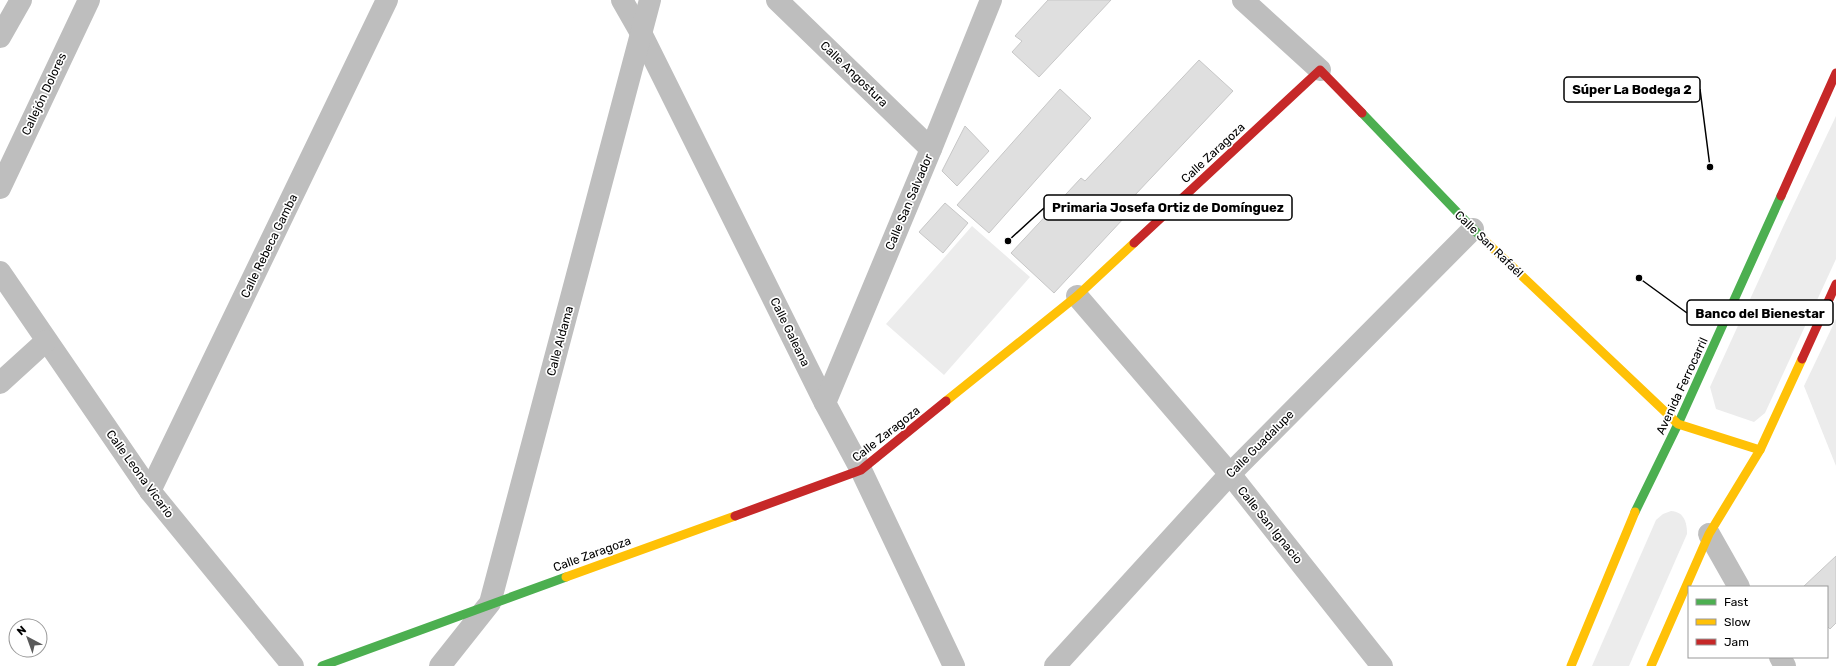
<svg xmlns="http://www.w3.org/2000/svg" width="1836" height="666" viewBox="0 0 1836 666" font-family="Rubik,sans-serif">
	<style>
		.green { fill: #ececec }
		.building { fill: #dfdfdf; stroke: #c7c7c7 }
		.lines { fill: none; stroke-linecap: round; stroke-linejoin: round }
		.street { stroke: #bebebe; stroke-width: 22 }
		.fast { stroke: #4caf50; stroke-width: 9 }
		.slow { stroke: #ffc107; stroke-width: 9 }
		.jam { stroke: #c62828; stroke-width: 9 }
		.labels { text-anchor: middle; dominant-baseline: central; stroke-width: 3.5; stroke-linejoin: round; paint-order: stroke }
		.street-label { font-size: 12px; fill: #000; stroke: #fff }
		.leader { fill: none; stroke: #000; stroke-width: 1.5 }
		.callout-dot { fill: #000; stroke: #fff; stroke-width: 1.5 }
		.callout { fill: #fff; stroke: #000; stroke-width: 1.5 }
		.callout-label { font-size: 13px; text-anchor: middle; font-weight: bold; fill: #000 }
	</style>
	<rect width="100%" height="100%" fill="#fff"/>
	<g class="green">
		<polygon points="1836,116 1836,259 1765,413 1754,422 1716,409 1710,387 1783,227"/>
		<polygon points="972,226 1030,277 944,375 886,324"/>
		<polygon points="1836,319 1836,466 1804,386"/>
		<path d="M 1671,511 C 1684,512 1687,522 1687,534 L 1629,666 L 1592,666 L 1656,520 L 1663,514 Z"/>
	</g>
	<g class="building">
		<polygon points="1048,0 1111,0 1039,77 1012,52 1022,41 1015,36"/>
		<polygon points="1199,60 1233,91 1118,213 1124,218 1054,293 1011,253 1081,178 1085,181"/>
		<polygon points="1060,89 1091,118 989,233 957,205"/>
		<polygon points="965,126 989,151 957,186 942,171"/>
		<polygon points="945,203 968,223 943,253 919,232"/>
		<polygon points="1836,556 1836,623 1830,629 1827,626 1827,587 1803,587"/>
	</g>
	<g class="lines">
		<g class="street">
			<polyline points="622,0 642,35 825,403 861,470 954,666"/>
			<polyline points="777,0 931,149"/>
			<polyline points="1243,0 1320,70"/>
			<polyline points="0,37 21,0"/>
			<polyline points="0,188 89,0"/>
			<polyline points="0,272 150,491 293,666"/>
			<polyline points="1077,296 1230,474 1382,666"/>
			<polyline points="0,383 46,341"/>
			<polyline points="825,403 931,149 991,0"/>
			<polyline points="150,491 387,0"/>
			<polyline points="1709,534 1739,587"/>
			<polyline points="1780,657 1785,666"/>
			<polyline points="440,666 490,603 650,0"/>
			<polyline points="1055,666 1230,474 1473,229"/>
		</g>
		<g class="fast">
			<polyline points="1362,113 1482,238"/>
			<polyline points="1635,512 1678,424 1781,196"/>
			<polyline points="322,666 566,577"/>
		</g>
		<g class="slow">
			<polyline points="1482,238 1678,424 1760,450"/>
			<polyline points="946,401 1077,296 1134,243"/>
			<polyline points="566,577 735,516"/>
			<polyline points="1571,666 1635,512"/>
			<polyline points="1651,666 1709,534 1760,450 1802,359"/>
		</g>
		<g class="jam">
			<polyline points="1781,196 1836,73"/>
			<polyline points="1134,243 1320,70 1362,113"/>
			<polyline points="1802,359 1836,284"/>
			<polyline points="735,516 861,470 946,401"/>
		</g>
	</g>
	<g class="labels">
		<g class="street-label">
			<text transform="translate(854 74) rotate(44)">Calle Angostura</text>
			<text transform="translate(44 94) rotate(-65)">Callejón Dolores</text>
			<text transform="translate(1213 153) rotate(-43)">Calle Zaragoza</text>
			<text transform="translate(909 202) rotate(-67)">Calle San Salvador</text>
			<text transform="translate(1489 244) rotate(44)">Calle San Rafaél</text>
			<text transform="translate(269 246) rotate(-64)">Calle Rebeca Gamba</text>
			<text transform="translate(790 332) rotate(64)">Calle Galeana</text>
			<text transform="translate(560 341) rotate(-75)">Calle Aldama</text>
			<text transform="translate(1682 386) rotate(-65)">Avenida Ferrocarril</text>
			<text transform="translate(886 434) rotate(-38)">Calle Zaragoza</text>
			<text transform="translate(1260 444) rotate(-45)">Calle Guadalupe</text>
			<text transform="translate(140 474) rotate(54)">Calle Leona Vicario</text>
			<text transform="translate(1270 525) rotate(51)">Calle San Ignacio</text>
			<text transform="translate(592 554) rotate(-20)">Calle Zaragoza</text>
		</g>
	</g>
	<path class="leader" d="M1710 167L1700 89M1008 241L1044 208M1639 278L1687 313"/>
	<g class="callout-dot">
		<circle cx="1710" cy="167" r="4"/>
		<circle cx="1008" cy="241" r="4"/>
		<circle cx="1639" cy="278" r="4"/>
	</g>
	<g class="callout">
		<rect x="1564" y="77" width="136" height="25" rx="4"/>
		<rect x="1044" y="195" width="248" height="25" rx="4"/>
		<rect x="1687" y="300" width="146" height="25" rx="4"/>
	</g>
	<g class="callout-label">
		<text x="1632" y="94">Súper La Bodega 2</text>
		<text x="1168" y="212">Primaria Josefa Ortiz de Domínguez</text>
		<text x="1760" y="318">Banco del Bienestar</text>
	</g>
	<rect x="1688" y="586" width="140" height="72" fill="#ffffff" stroke="#999999"/>
	<rect x="1696" y="599" width="20" height="6" fill="#4caf50" stroke="#999999"/>
	<text x="1724" y="606" font-size="12" fill="#000000">Fast</text>
	<rect x="1696" y="619" width="20" height="6" fill="#ffc107" stroke="#999999"/>
	<text x="1724" y="626" font-size="12" fill="#000000">Slow</text>
	<rect x="1696" y="639" width="20" height="6" fill="#c62828" stroke="#999999"/>
	<text x="1724" y="646" font-size="12" fill="#000000">Jam</text>
	<g transform="translate(28 638) rotate(319)"><circle r="19" fill="#ffffff" stroke="#999999"/>
	<path d="M0-3L7 15L0 10L-7 15Z" fill="#595959"/>
	<text y="-6" font-size="11" font-weight="bold" text-anchor="middle" fill="#000000">N</text>
	</g>
</svg>
